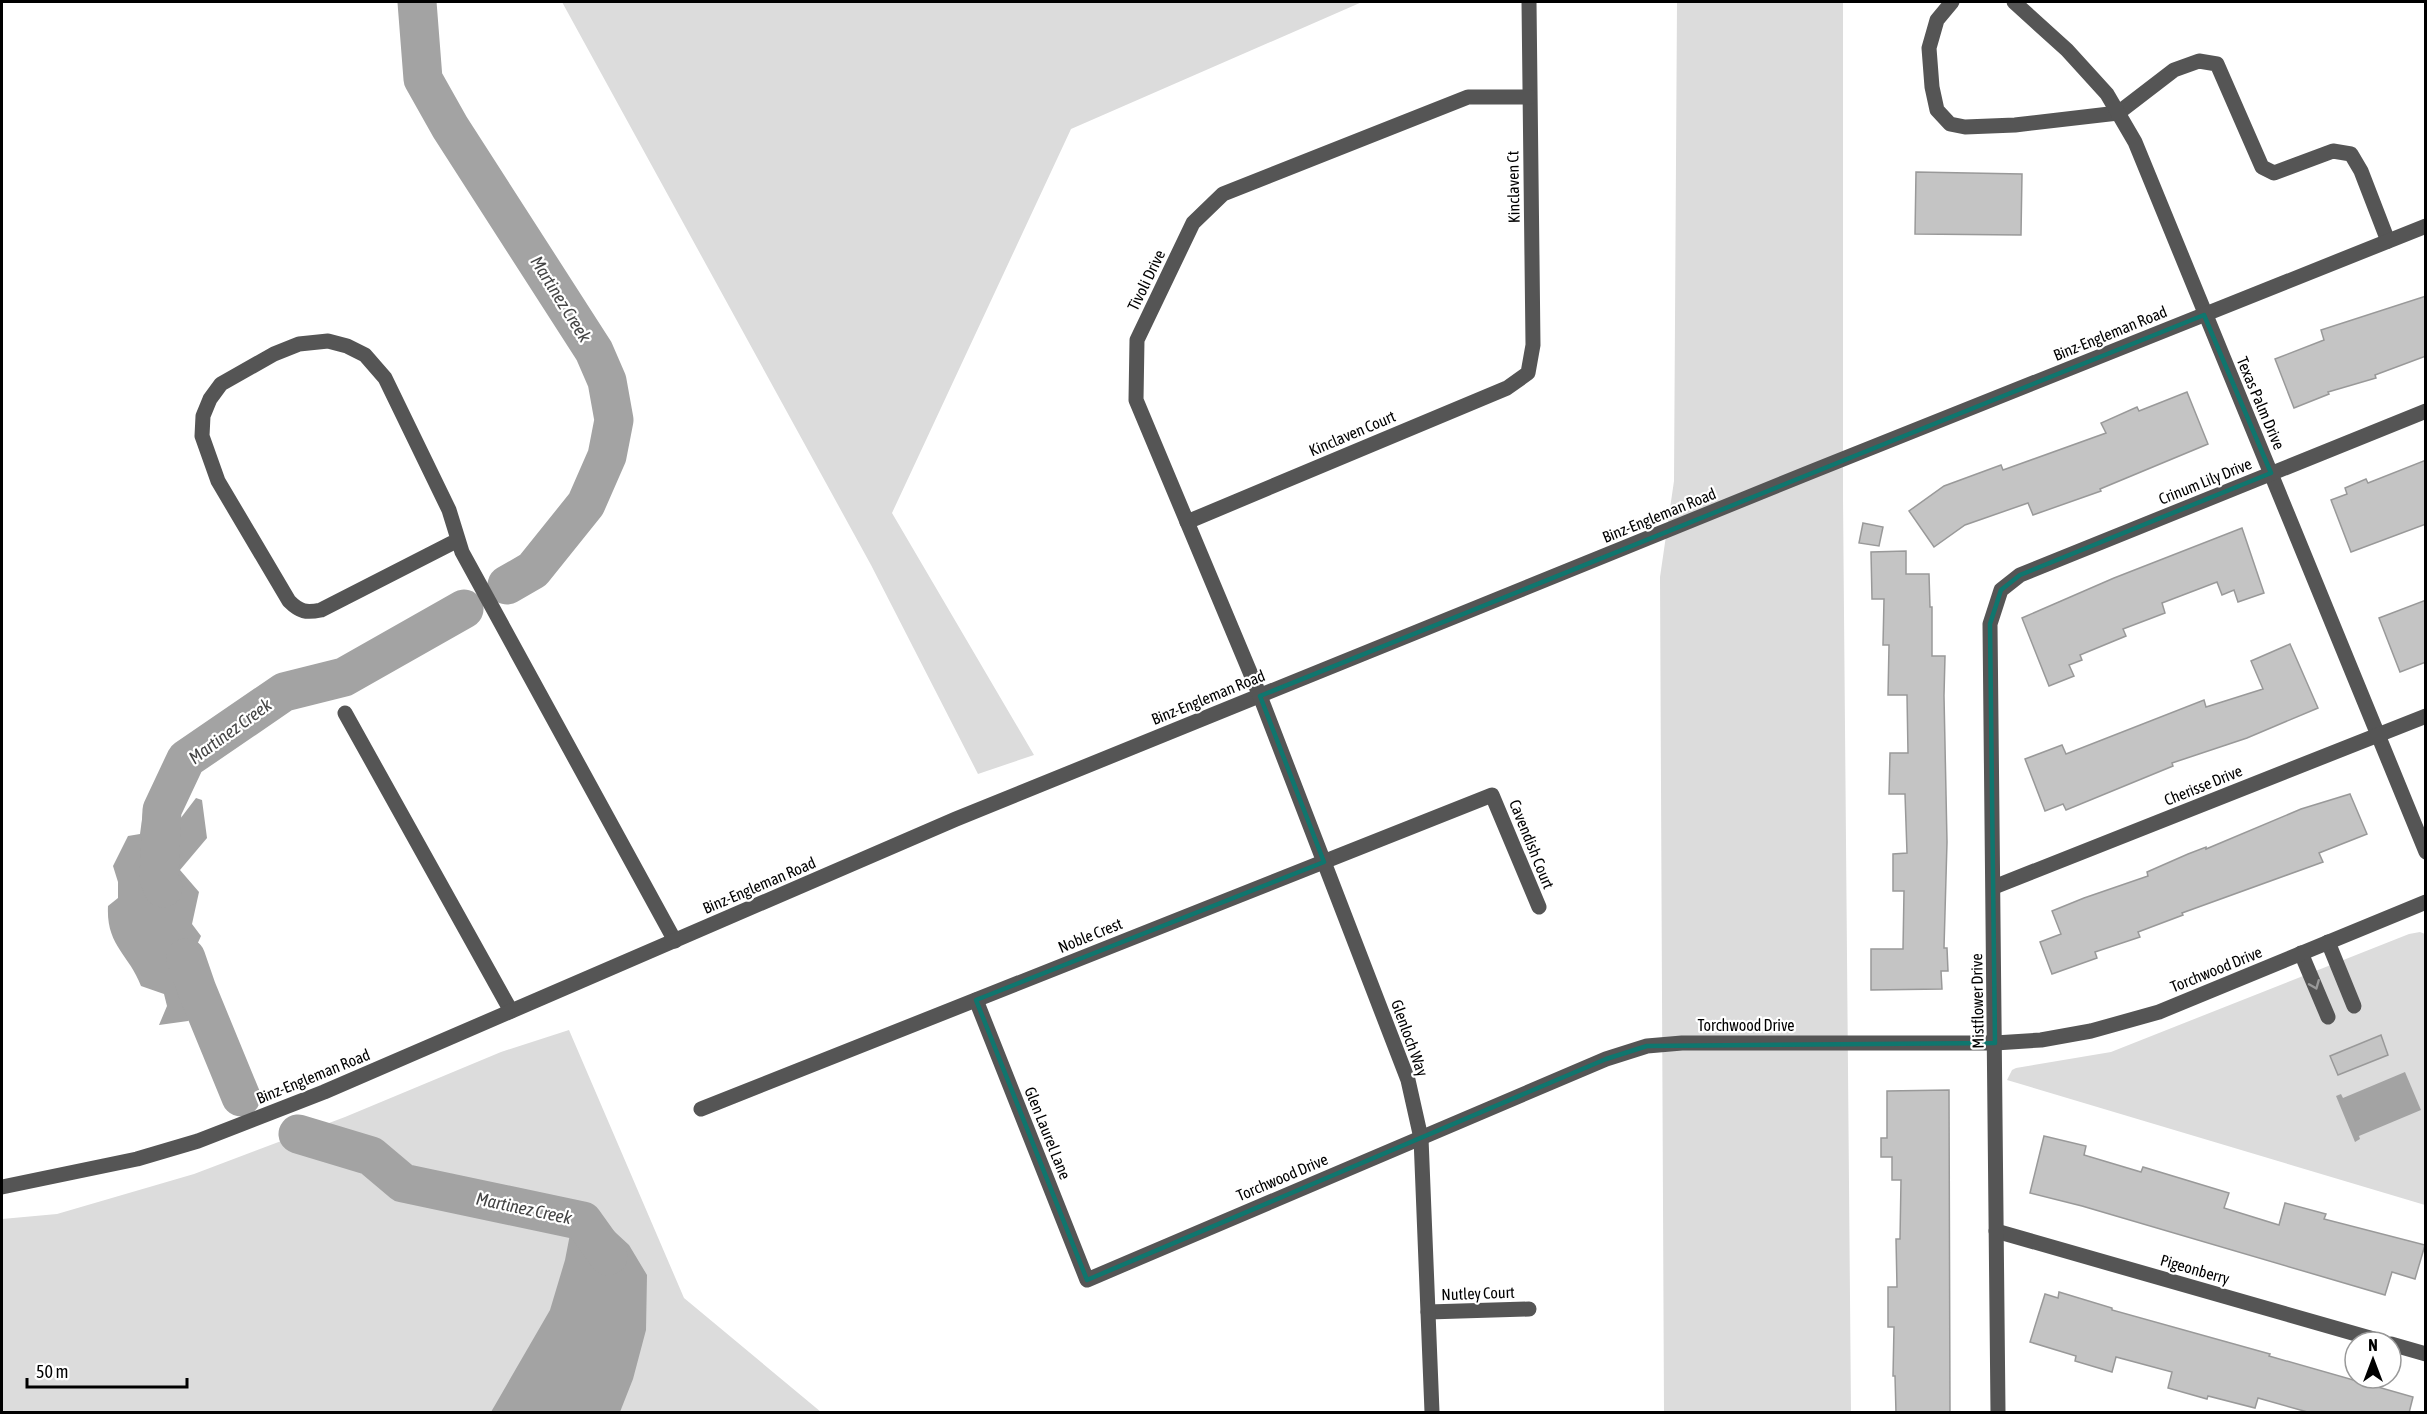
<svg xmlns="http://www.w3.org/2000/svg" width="2427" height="1414" viewBox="0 0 2427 1414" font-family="'Asap Condensed',sans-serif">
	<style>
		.green { fill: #dcdcdc }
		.water { fill: #a3a3a3 }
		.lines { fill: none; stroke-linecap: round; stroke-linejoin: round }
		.river { stroke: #a3a3a3; stroke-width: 39 }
		.building { fill: #c4c4c4; stroke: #999; stroke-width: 1.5 }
		.minor { stroke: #555; stroke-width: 15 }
		.oneway { stroke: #999 }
		.marked { fill: none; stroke: #0f766e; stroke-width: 4.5; stroke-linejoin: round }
		.labels { text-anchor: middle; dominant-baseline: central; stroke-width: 4.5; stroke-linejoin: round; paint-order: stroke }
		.street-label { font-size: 16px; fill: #000; stroke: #fff }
		.water-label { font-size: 18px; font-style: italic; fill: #444; stroke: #fff }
	</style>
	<rect width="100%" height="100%" fill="#fff"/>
	<g class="green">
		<polygon points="562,2 1362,2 1071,129 892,513 1034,755 978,774 871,565"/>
		<polygon points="1677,2 1843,2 1843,499 1851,1412 1664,1412 1660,577 1674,481"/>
		<polygon points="2420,932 2425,934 2425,1205 2007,1080 2012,1070 2016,1068 2111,1052 2409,934"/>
		<polygon points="569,1030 684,1298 821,1412 2,1412 2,1219 57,1214 194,1174 345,1117 501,1052"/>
	</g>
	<g class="water">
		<path d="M 158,783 L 148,824 L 164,840 L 196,798 L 202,800 L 207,838 L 180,870 L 199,892 L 192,924 L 201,936 L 190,960 L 210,1006 L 188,1021 L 159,1025 L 167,1006 L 164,994 L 141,986 C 129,954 106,946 108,906 L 118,898 L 118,882 L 113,866 L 128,836 L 140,834 L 143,812 Z"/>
		<polygon points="2405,1072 2421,1110 2359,1136 2360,1139 2355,1142 2336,1096 2341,1094 2343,1098"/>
		<polygon points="573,1219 603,1221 629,1245 647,1275 646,1330 633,1379 620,1412 491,1412 550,1310 565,1260"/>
	</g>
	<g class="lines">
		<g class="river">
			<polyline points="417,2 423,79 450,127 594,351 607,381 614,420 607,456 586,504 533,570 507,585"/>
			<polyline points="163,888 159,878 162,810 186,759 284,692 344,677 464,609"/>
			<polyline points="186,958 197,990 241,1097"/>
			<polyline points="298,1134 371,1156 403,1183 583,1221 608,1256"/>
		</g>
	</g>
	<g class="building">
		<polygon points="1916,172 2022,174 2021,235 1915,234"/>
		<polygon points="2426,296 2426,356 2375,375 2376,378 2328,392 2329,394 2294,408 2275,359 2324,340 2321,330"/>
		<polygon points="2187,392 2208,444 2100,489 2101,491 2033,515 2028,503 1965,525 1934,547 1909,511 1944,486 2001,465 2003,470 2106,433 2101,423 2137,407 2139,411"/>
		<polygon points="2426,460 2426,524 2351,552 2331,500 2347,494 2345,488 2366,479 2368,483"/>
		<polygon points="1863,523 1883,527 1879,546 1859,543"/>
		<polygon points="2242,528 2264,593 2238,602 2234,590 2222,595 2217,582 2162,603 2165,613 2123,629 2126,636 2080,655 2082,660 2069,665 2074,676 2049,686 2022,618 2114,578"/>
		<polygon points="1906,551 1906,574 1929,574 1930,607 1932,607 1932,656 1945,656 1944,696 1947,842 1944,948 1947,948 1948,971 1941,971 1942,989 1871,990 1871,949 1903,949 1904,891 1893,891 1893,854 1907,853 1905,794 1889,794 1890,753 1908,753 1907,695 1888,695 1889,645 1883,645 1884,599 1872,599 1871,552"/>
		<polygon points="2426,600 2426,662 2400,672 2379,618"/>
		<polygon points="2290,644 2318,708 2247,738 2172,763 2173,766 2066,810 2063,804 2045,811 2025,759 2062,745 2066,754 2204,700 2206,707 2263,689 2251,661"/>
		<polygon points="2350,794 2367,834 2319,853 2323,862 2182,913 2183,915 2138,932 2140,937 2095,952 2097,958 2052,974 2040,942 2061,934 2052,911 2084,898 2148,876 2147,872 2188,854 2206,847 2206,849 2301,809"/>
		<polygon points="2381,1035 2388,1055 2338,1075 2330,1056"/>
		<polygon points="1949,1090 1950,1413 1896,1413 1895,1376 1893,1376 1894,1327 1888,1327 1888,1287 1897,1287 1896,1239 1900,1239 1901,1180 1892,1180 1892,1157 1881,1157 1881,1138 1887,1138 1887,1091"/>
		<polygon points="2044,1136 2086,1146 2084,1155 2141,1172 2143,1167 2229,1193 2224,1208 2279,1225 2285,1203 2326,1214 2324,1219 2425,1245 2415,1279 2392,1272 2385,1295 2082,1206 2030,1193"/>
		<polygon points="2059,1292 2112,1308 2112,1310 2270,1354 2269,1356 2413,1397 2409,1413 2311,1413 2258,1398 2255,1408 2208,1396 2207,1399 2168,1388 2172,1372 2116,1357 2112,1372 2075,1361 2076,1356 2030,1342 2045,1294 2058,1298"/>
	</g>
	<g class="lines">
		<g class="minor">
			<polyline points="1952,2 1937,20 1929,48 1932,87 1937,110 1950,124 1965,127 2015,125 2118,113 2174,70 2199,61 2217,64 2262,167 2274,173 2333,151 2351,154 2361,171 2388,241"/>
			<polyline points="2014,2 2067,50 2107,94 2135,142 2426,852"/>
			<polyline points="1187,522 1507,388 1528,373 1533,345 1529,2"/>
			<path d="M 458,540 L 321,610 C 306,613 300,612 289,601 L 218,481 L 202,436 L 203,416 L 210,399 L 221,384 L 274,354 L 299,344 L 328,341 L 347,346 L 365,355 L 385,378 L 449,510 L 462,552 L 675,941"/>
			<polyline points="345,713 511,1011"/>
			<polyline points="1994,887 2426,716"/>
			<polyline points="2328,942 2354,1006"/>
			<polyline points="2301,953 2328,1017"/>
			<polyline points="976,1000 1087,1280 1606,1059 1647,1046 1682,1043 1995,1043 2041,1040 2091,1031 2159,1012 2426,902"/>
			<polyline points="701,1109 1492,795 1539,907"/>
			<polyline points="2,1187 137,1159 198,1141 324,1092 956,819 1813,471 2426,226"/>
			<polyline points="1996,1231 2384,1342"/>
			<polyline points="1428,1312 1529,1309"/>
			<polyline points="2391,1344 2426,1354"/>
			<polyline points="1432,1412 1421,1138 1408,1080 1260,696 1136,400 1137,340 1193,223 1223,194 1468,97 1529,97"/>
			<polyline points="1998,1412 1990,624 2001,590 2020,575 2426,411"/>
		</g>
	</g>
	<defs><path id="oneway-chevron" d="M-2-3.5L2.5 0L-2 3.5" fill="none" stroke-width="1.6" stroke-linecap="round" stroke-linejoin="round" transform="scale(1.5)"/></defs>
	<use class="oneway" href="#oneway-chevron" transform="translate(2315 985) rotate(68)"/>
	<path class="marked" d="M 2204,315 L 2271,473 L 2020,575 L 2001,590 L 1990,624 L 1995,1043 L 1647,1046 L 1606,1059 L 1087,1280 L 976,1000 L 1324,862 L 1260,696 Z"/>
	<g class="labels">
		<g class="street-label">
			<text transform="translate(1513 187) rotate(-91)">Kinclaven Ct</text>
			<text transform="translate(1146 280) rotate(-64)">Tivoli Drive</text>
			<text transform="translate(2110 333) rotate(-22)">Binz-Engleman Road</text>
			<text transform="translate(2261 403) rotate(67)">Texas Palm Drive</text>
			<text transform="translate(1352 433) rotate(-23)">Kinclaven Court</text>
			<text transform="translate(2205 481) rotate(-22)">Crinum Lily Drive</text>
			<text transform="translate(1659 515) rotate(-22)">Binz-Engleman Road</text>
			<text transform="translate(1208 697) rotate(-22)">Binz-Engleman Road</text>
			<text transform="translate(2203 785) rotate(-22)">Cherisse Drive</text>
			<text transform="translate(1532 844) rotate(68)">Cavendish Court</text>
			<text transform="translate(759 885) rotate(-23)">Binz-Engleman Road</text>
			<text transform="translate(1090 935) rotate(-22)">Noble Crest</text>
			<text transform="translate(2216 969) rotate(-22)">Torchwood Drive</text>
			<text transform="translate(1977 1001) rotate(-91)">Mistflower Drive</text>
			<text x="1746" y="1025">Torchwood Drive</text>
			<text transform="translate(1410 1038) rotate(70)">Glenloch Way</text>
			<text transform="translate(313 1076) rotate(-22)">Binz-Engleman Road</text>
			<text transform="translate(1048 1133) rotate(68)">Glen Laurel Lane</text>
			<text transform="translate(1282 1177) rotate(-23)">Torchwood Drive</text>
			<text transform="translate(2195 1269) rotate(16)">Pigeonberry</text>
			<text transform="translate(1478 1293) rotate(-2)">Nutley Court</text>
		</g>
		<g class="water-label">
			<text transform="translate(561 299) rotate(58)">Martinez Creek</text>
			<text transform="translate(230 731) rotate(-36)">Martinez Creek</text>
			<text transform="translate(524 1208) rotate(12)">Martinez Creek</text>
		</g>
	</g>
	<rect width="2427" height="1414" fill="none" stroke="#000000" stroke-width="6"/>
	<g transform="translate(2373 1360)"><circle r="28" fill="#ffffff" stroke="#999999" stroke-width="1.5"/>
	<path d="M0-4.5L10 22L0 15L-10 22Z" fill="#000000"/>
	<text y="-9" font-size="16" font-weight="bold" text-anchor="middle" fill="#000000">N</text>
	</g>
	<path d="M27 1378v9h160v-9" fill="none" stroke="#000000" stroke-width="3"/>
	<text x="36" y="1378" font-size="18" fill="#000000" stroke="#ffffff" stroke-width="4.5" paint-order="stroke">50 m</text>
</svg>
